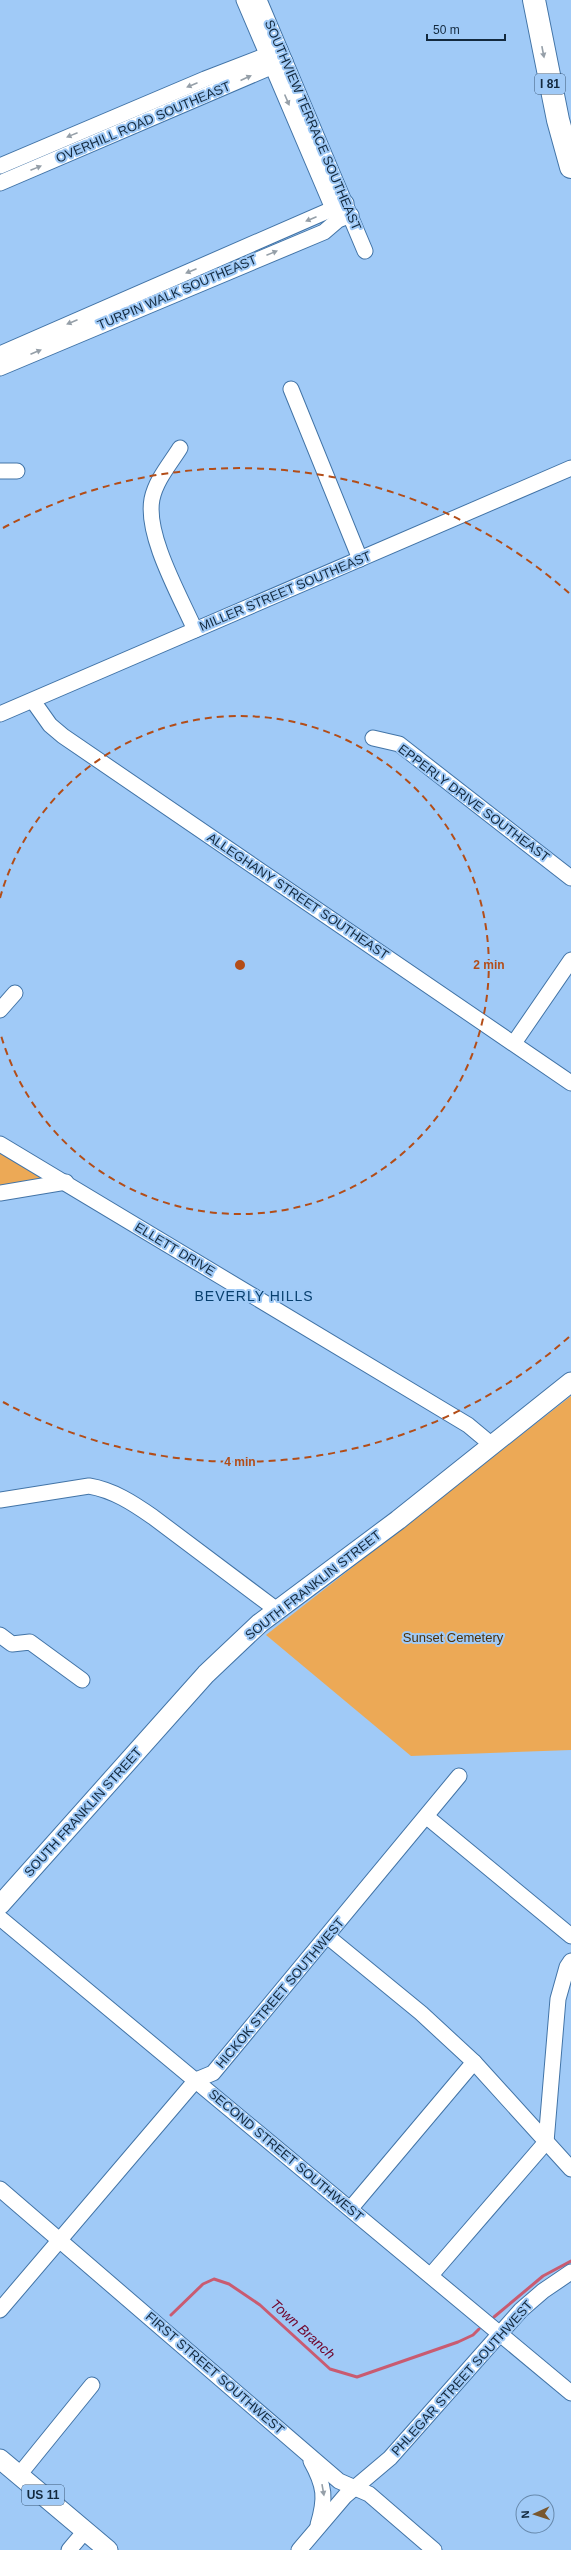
<svg xmlns="http://www.w3.org/2000/svg" width="571" height="2550" viewBox="0 0 571 2550" font-family="Helvetica,sans-serif">
	<style>
		.green { fill: #eca956 }
		.lines { fill: none; stroke-linecap: round; stroke-linejoin: round }
		.stream { stroke: #c95b71; stroke-width: 3 }
		.minor-casing { stroke: #4274a7; stroke-width: 17 }
		.major-casing { stroke: #4274a7; stroke-width: 21 }
		.highway-casing { stroke: #4274a7; stroke-width: 24 }
		.minor { stroke: #fff; stroke-width: 15 }
		.major { stroke: #fff; stroke-width: 19 }
		.highway { stroke: #fff; stroke-width: 22 }
		.oneway { fill: #959fa8 }
		.ring { fill: none; stroke: #b34d18; stroke-width: 2; stroke-dasharray: 7 5 }
		.labels { text-anchor: middle; dominant-baseline: central; stroke-width: 4; stroke-linejoin: round; paint-order: stroke }
		.shield { fill: #a0caf7; stroke: #3d5976; stroke-width: 1 }
		.shield-label { font-size: 12px; font-weight: bold; fill: #13293e }
		.street-label { font-size: 13px; fill: #13293e; stroke: #a0caf7 }
		.park-label { font-size: 13px; fill: #4e3107; stroke: #a0caf7 }
		.neighbourhood-label { font-size: 14px; letter-spacing: 1px; fill: #073f6e; stroke: #a0caf7 }
		.water-label { font-size: 14px; font-style: italic; fill: #70042b; stroke: #a0caf7 }
		.centre { fill: #b34d18; stroke: #a0caf7; stroke-width: 2 }
		.ring-label { font-size: 12px; text-anchor: middle; font-weight: bold; fill: #b34d18; stroke: #a0caf7; stroke-width: 4; stroke-linejoin: round; paint-order: stroke }
	</style>
	<rect width="100%" height="100%" fill="#a0caf7"/>
	<g class="green">
		<polygon points="0,1149 42,1177 41,1178 0,1188"/>
		<polygon points="571,1396 571,1750 411,1756 266,1635"/>
	</g>
	<g class="lines">
		<g class="stream">
			<polyline points="171,2315 203,2284 214,2279 229,2284 260,2305 330,2369 357,2377 458,2342 473,2335 479,2329"/>
			<polyline points="494,2317 543,2276 571,2261"/>
		</g>
		<defs>
			<g id="minor">
				<polyline points="244,0 337,218"/>
				<polyline points="259,0 365,251"/>
				<polyline points="0,166 205,79 280,50"/>
				<polyline points="0,183 285,61"/>
				<polyline points="0,354 346,203"/>
				<polyline points="0,368 324,232 338,220 351,215"/>
				<polyline points="291,389 360,559"/>
				<path d="M 180,448 C 170,464 156,480 152,499 C 145,535 180,596 195,630"/>
				<polyline points="0,471 17,471"/>
				<polyline points="33,701 50,725 63,736 571,1083"/>
				<polyline points="0,714 571,468"/>
				<polyline points="373,738 399,744 571,878"/>
				<polyline points="0,1010 15,993"/>
				<polyline points="514,1043 571,960"/>
				<polyline points="0,1144 468,1425 492,1445"/>
				<polyline points="0,1193 66,1182"/>
				<path d="M 0,1500 L 89,1486 C 113,1490 133,1503 153,1517 L 277,1610"/>
				<polyline points="0,1635 12,1644 30,1642 82,1680"/>
				<polyline points="427,1817 571,1936"/>
				<polyline points="0,1918 571,2393"/>
				<polyline points="327,1936 421,2013 474,2062 571,2169"/>
				<polyline points="0,2189 339,2481 369,2494 434,2550"/>
				<polyline points="351,2208 474,2062"/>
				<polyline points="431,2275 546,2142 558,1999 567,1967 571,1961"/>
				<polyline points="0,2310 196,2080 213,2073 459,1776"/>
				<path d="M 311,2461 C 325,2486 326,2498 318,2525"/>
				<polyline points="19,2475 92,2385"/>
				<polyline points="69,2550 85,2531"/>
				<polyline points="299,2550 345,2496 390,2458 521,2310 543,2291 571,2272"/>
			</g>
			<g id="major">
				<polyline points="0,1905 206,1674 260,1623 398,1520 571,1382"/>
				<polyline points="0,2459 108,2550"/>
			</g>
			<polyline id="highway" points="534,0 558,120 571,167"/>
		</defs>
		<use href="#minor" class="minor-casing"/>
		<use href="#major" class="major-casing"/>
		<use href="#highway" class="highway-casing"/>
		<use href="#minor" class="minor"/>
		<use href="#major" class="major"/>
		<use href="#highway" class="highway"/>
	</g>
	<defs><path id="oneway-solid" d="M-6-.8H1V-3.2L6.5 0L1 3.2V.8H-6Z"/></defs>
	<g class="oneway">
		<use href="#oneway-solid" transform="translate(543 52) rotate(79)"/>
		<use href="#oneway-solid" transform="translate(246 78) rotate(-24)"/>
		<use href="#oneway-solid" transform="translate(192 85) rotate(157)"/>
		<use href="#oneway-solid" transform="translate(287 100) rotate(67)"/>
		<use href="#oneway-solid" transform="translate(72 135) rotate(158)"/>
		<use href="#oneway-solid" transform="translate(36 168) rotate(-22)"/>
		<use href="#oneway-solid" transform="translate(311 219) rotate(157)"/>
		<use href="#oneway-solid" transform="translate(272 253) rotate(-22)"/>
		<use href="#oneway-solid" transform="translate(191 271) rotate(157)"/>
		<use href="#oneway-solid" transform="translate(72 322) rotate(157)"/>
		<use href="#oneway-solid" transform="translate(36 352) rotate(-23)"/>
		<use href="#oneway-solid" transform="translate(323 2490) rotate(80)"/>
	</g>
	<g class="ring">
		<path d="M0 898A249 249 0 1 1 0 1032"/>
		<path d="M569 1337A497 497 0 0 1 3 1402M3 528A497 497 0 0 1 569 593"/>
	</g>
	<g class="labels">
		<g class="shield">
			<rect x="535" y="74" width="30" height="20" rx="3"/>
			<rect x="22" y="2485" width="42" height="20" rx="3"/>
		</g>
		<g class="shield-label">
			<text x="550" y="84">I 81</text>
			<text x="43" y="2495">US 11</text>
		</g>
		<g class="street-label">
			<text transform="translate(143 122) rotate(-23)">OVERHILL ROAD SOUTHEAST</text>
			<text transform="translate(313 125) rotate(67)">SOUTHVIEW TERRACE SOUTHEAST</text>
			<text transform="translate(177 292) rotate(-23)">TURPIN WALK SOUTHEAST</text>
			<text transform="translate(285 591) rotate(-23)">MILLER STREET SOUTHEAST</text>
			<text transform="translate(474 803) rotate(37)">EPPERLY DRIVE SOUTHEAST</text>
			<text transform="translate(298 896) rotate(34)">ALLEGHANY STREET SOUTHEAST</text>
			<text transform="translate(175 1249) rotate(31)">ELLETT DRIVE</text>
			<text transform="translate(313 1585) rotate(-38)">SOUTH FRANKLIN STREET</text>
			<text transform="translate(83 1812) rotate(-48)">SOUTH FRANKLIN STREET</text>
			<text transform="translate(280 1993) rotate(-50)">HICKOK STREET SOUTHWEST</text>
			<text transform="translate(286 2155) rotate(40)">SECOND STREET SOUTHWEST</text>
			<text transform="translate(215 2373) rotate(41)">FIRST STREET SOUTHWEST</text>
			<text transform="translate(462 2378) rotate(-48)">PHLEGAR STREET SOUTHWEST</text>
		</g>
		<g class="park-label">
			<text x="453" y="1637">Sunset Cemetery</text>
		</g>
		<g class="neighbourhood-label">
			<text x="254" y="1296">BEVERLY HILLS</text>
		</g>
		<g class="water-label">
			<text transform="translate(303 2329) rotate(42)">Town Branch</text>
		</g>
	</g>
	<circle cx="240" cy="965" r="6" class="centre"/>
	<g class="ring-label">
		<text x="489" y="969">2 min</text>
		<text x="240" y="1466">4 min</text>
	</g>
	<g transform="translate(535 2514) rotate(267)"><circle r="19" fill="#a0caf7" stroke="#688aad"/>
	<path d="M0-3L7 15L0 10L-7 15Z" fill="#79572e"/>
	<text y="-6" font-size="11" font-weight="bold" text-anchor="middle" fill="#13293e">N</text>
	</g>
	<path d="M427 34v6h78v-6" fill="none" stroke="#13293e" stroke-width="2"/>
	<text x="433" y="34" font-size="12" fill="#13293e" stroke="#a0caf7" stroke-width="3" paint-order="stroke">50 m</text>
</svg>
